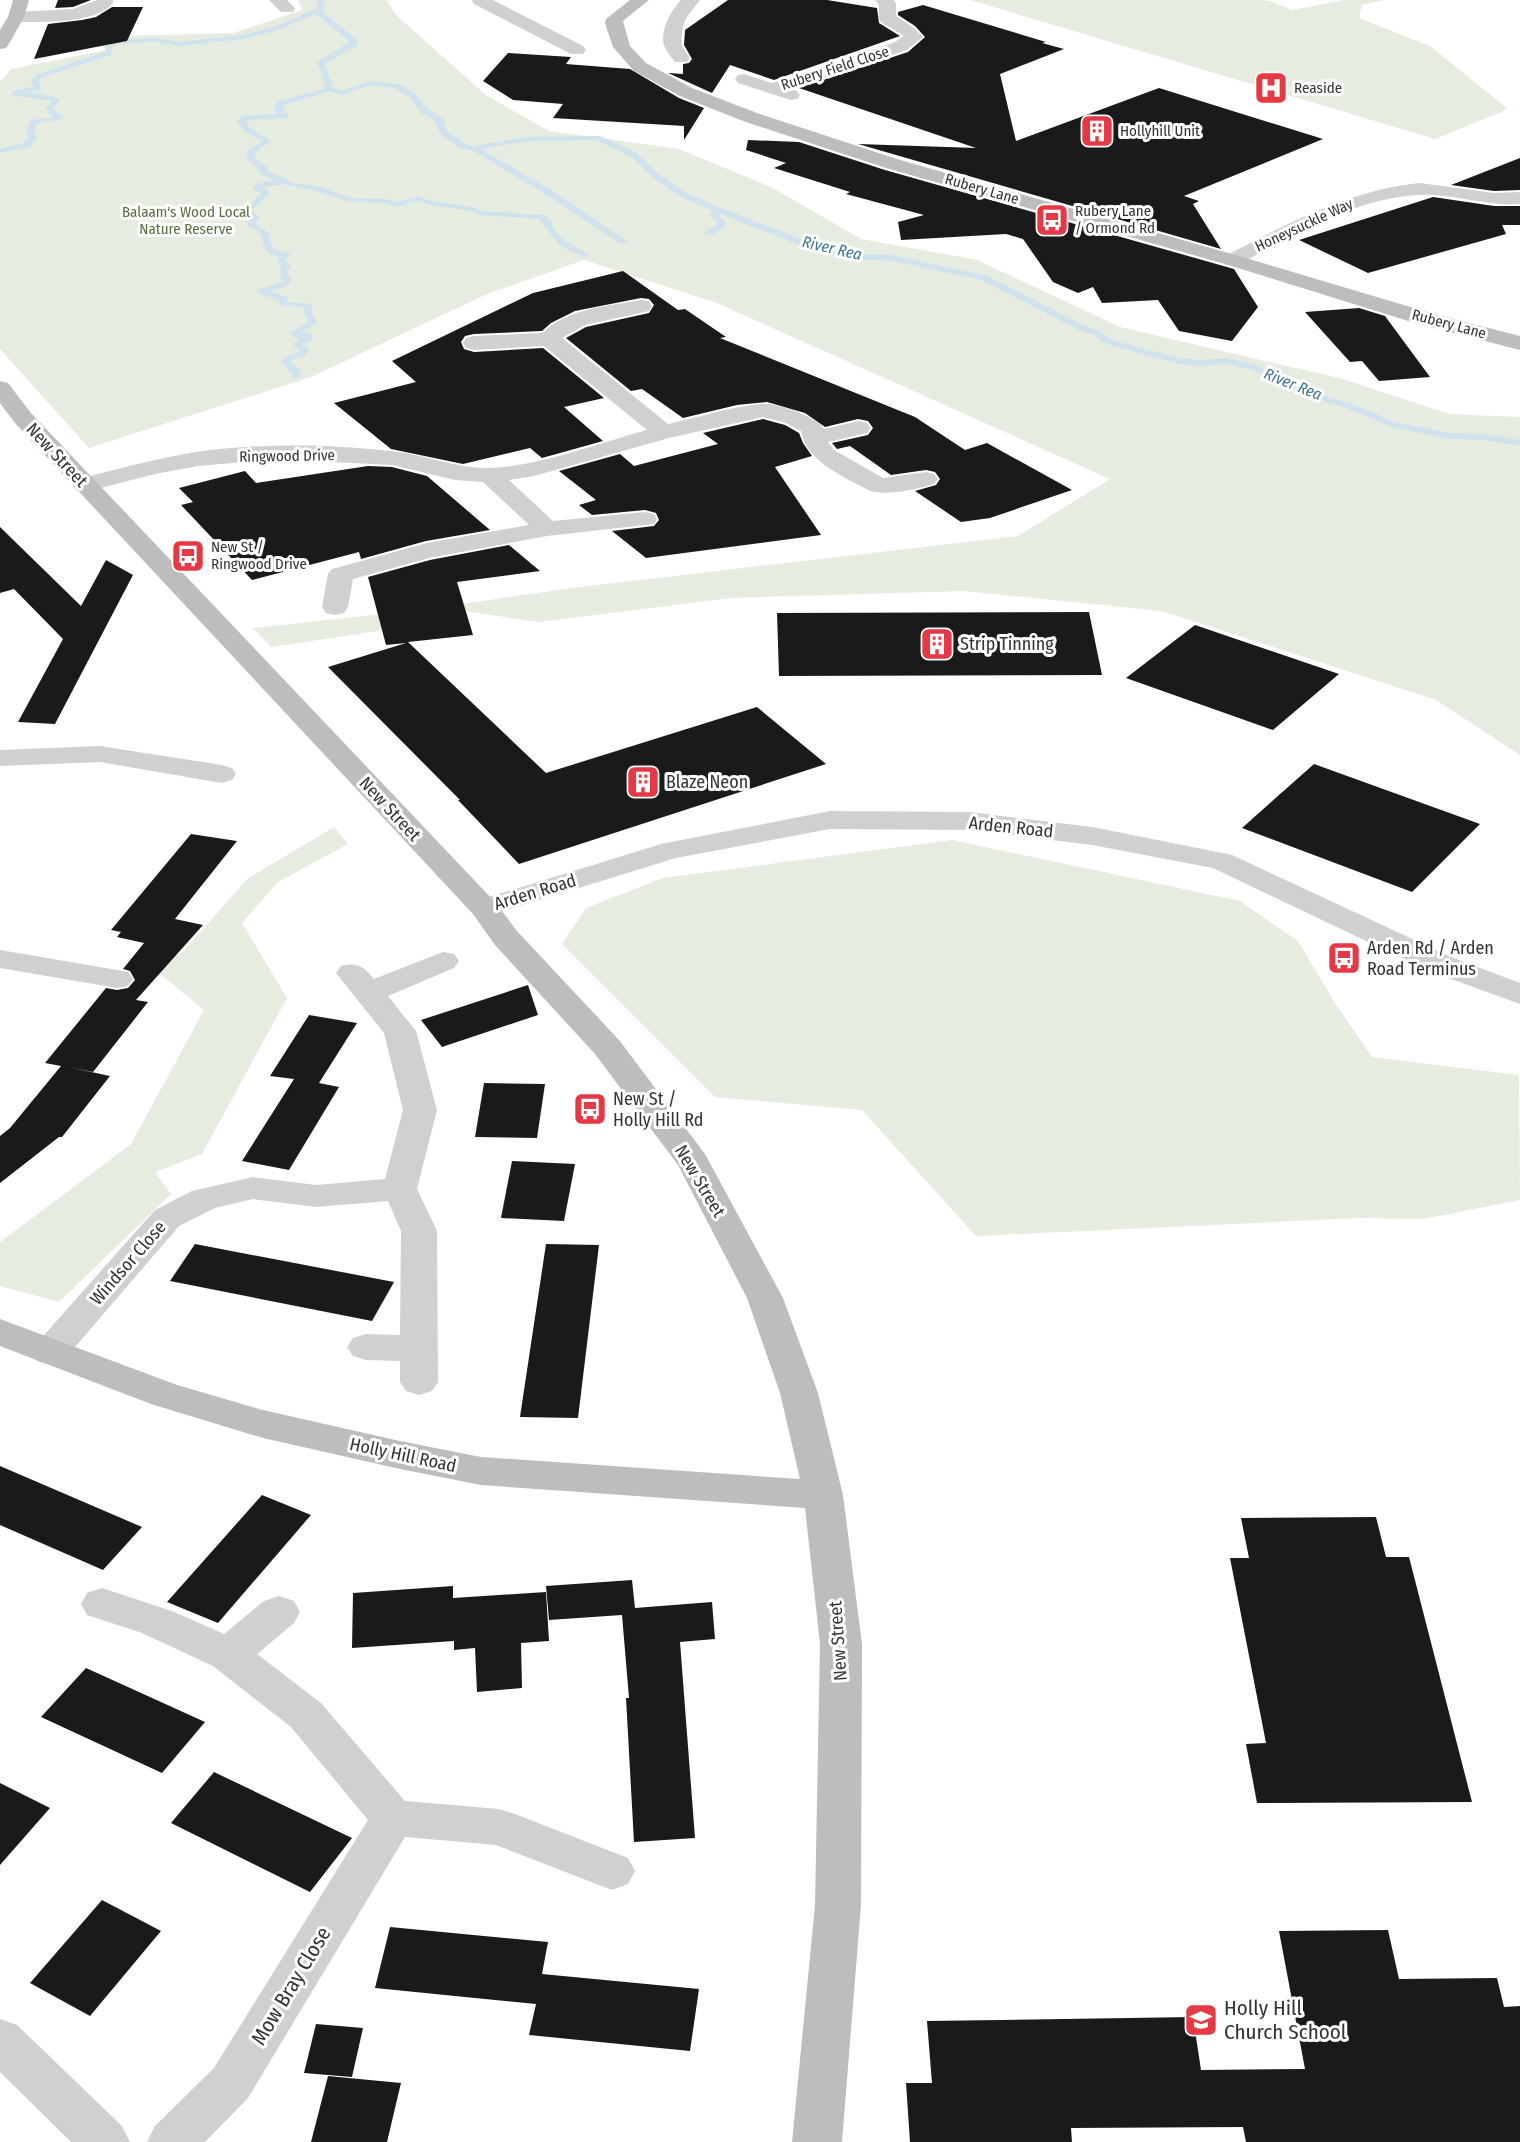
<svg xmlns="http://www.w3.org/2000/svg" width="1520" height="2142" viewBox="0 0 1520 2142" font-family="'Fira Sans Condensed',sans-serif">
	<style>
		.green { fill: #e6ecdf }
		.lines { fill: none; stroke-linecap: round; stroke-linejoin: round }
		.stream { fill: #cfe2ee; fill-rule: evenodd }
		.building { fill: #1a1a1a }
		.street { fill: #d0d0d0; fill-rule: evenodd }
		.secondary { fill: #bdbdbd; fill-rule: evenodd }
		.labels { text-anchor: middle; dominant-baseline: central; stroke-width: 6; stroke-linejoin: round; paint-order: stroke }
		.far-street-label { font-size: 15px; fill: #333; stroke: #fff }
		.far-poi-label { font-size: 15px; fill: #333; stroke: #fff; text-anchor: start }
		.far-park-label { font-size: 15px; fill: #56703f; stroke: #fff }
		.far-water-label { font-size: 16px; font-style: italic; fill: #3f7597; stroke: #fff }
		.street-label { font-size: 18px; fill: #333; stroke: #fff }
		.poi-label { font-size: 18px; fill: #333; stroke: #fff; text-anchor: start }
		.near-street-label { font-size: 21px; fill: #333; stroke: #fff }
		.near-poi-label { font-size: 21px; fill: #333; stroke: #fff; text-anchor: start }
	</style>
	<rect width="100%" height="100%" fill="#fff"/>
	<g class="green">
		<polygon points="298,0 386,0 397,16 486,95 549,131 679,149 773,188 861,239 977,260 1120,327 1339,378 1449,414 1520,417 1520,755 1436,700 1162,611 964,591 730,598 539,622 463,611 372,632 271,647 253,628 427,609 572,588 1018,536 1110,479 717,303 584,260 487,294 311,377 89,448 0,349 0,82 11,69 107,50 101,45 117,36 234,33 302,10"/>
		<polygon points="970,0 1259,0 1270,1 1292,10 1344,0 1385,0 1362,5 1359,18 1430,46 1508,109 1435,139"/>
		<polygon points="334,827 348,844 278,882 242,923 287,998 202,1154 155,1172 171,1194 59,1302 0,1286 0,1242 131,1144 204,1010 153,968 183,952 247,879"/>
		<polygon points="952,840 1240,901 1298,941 1335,1003 1372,1057 1519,1075 1520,1200 1423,1219 1360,1218 976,1236 862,1110 715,1097 562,944 586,908 663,878"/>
	</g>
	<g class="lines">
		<path class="stream" d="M 318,0 L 324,0 L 323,12 L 358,41 L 357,46 L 325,63 L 333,88 L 342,91 L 372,81 L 399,84 L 415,93 L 426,108 L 443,119 L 447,131 L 465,144 L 474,146 L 528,137 L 600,136 L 637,153 L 660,175 L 683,191 L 711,204 L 803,240 L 854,254 L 892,255 L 987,276 L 1083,325 L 1101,331 L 1110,339 L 1119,342 L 1180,358 L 1198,360 L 1227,358 L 1258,366 L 1324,396 L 1350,403 L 1395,422 L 1449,433 L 1484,434 L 1520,440 L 1520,446 L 1484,440 L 1449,439 L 1392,427 L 1344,407 L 1318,400 L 1252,370 L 1227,364 L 1198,366 L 1180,364 L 1113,346 L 1104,343 L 1095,335 L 1077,329 L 981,280 L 892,261 L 851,259 L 797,244 L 720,214 L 719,215 L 726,224 C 721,231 713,236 705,235 L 705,231 L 718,224 L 710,214 L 713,211 L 677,195 L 654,179 L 631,157 L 596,140 L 528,141 L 481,149 L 556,193 L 628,242 L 621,244 L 550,197 L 472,150 L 460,148 L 440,134 L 436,122 L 420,112 L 409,97 L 394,88 L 372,85 L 342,95 L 330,91 L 284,105 L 283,111 L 288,114 L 288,118 L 246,120 L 249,127 L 271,141 L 255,153 L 254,157 L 266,166 L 268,171 L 294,183 L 320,187 L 351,198 L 385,199 L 397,202 L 417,196 L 432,201 L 473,207 L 482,211 L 544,215 L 552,222 L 553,229 L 566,242 L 591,255 L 584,257 L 560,246 L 539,219 L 480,215 L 471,211 L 431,205 L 417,201 L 397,207 L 384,203 L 350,202 L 316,191 L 284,184 L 263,187 L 270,193 L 251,211 L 260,217 L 256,224 L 269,233 L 272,248 L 289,253 L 290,255 L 285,261 L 292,267 L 287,271 L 291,280 L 288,286 L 268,291 L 287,297 L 288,302 L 312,304 L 312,313 L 317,323 L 300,333 L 309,333 L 313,336 L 311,341 L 303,344 L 309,349 L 305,356 L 291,360 L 291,362 L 302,372 L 299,378 L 293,378 L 292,373 L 281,363 L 282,358 L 298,352 L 299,350 L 293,344 L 299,340 L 290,333 L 308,322 L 304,313 L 304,307 L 280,306 L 279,300 L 263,295 L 257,290 L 282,282 L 279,270 L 282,267 L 276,261 L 280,257 C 265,254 264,248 261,234 L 247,225 L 251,218 L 242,212 L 261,193 L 254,189 L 254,185 L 268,181 L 276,181 L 261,174 L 259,169 L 246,158 L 248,150 L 262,141 L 243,131 L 237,122 L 243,116 L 277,114 L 274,107 L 278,101 L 326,88 L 317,62 L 350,42 L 316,14 L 278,30 L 243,39 L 181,46 L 155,42 L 117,44 L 113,46 L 111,55 L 41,78 L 39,82 L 42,90 L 23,93 C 35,94 49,93 60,100 L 53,109 L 65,118 L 37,124 L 34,131 L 37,137 L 30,147 L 0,153 L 0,149 L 24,143 L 29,137 L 26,131 L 31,120 L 54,117 L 45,109 L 52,101 L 11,95 L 14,90 L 34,87 L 31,82 L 35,75 L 105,52 L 107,43 L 115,40 L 155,38 L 181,42 L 243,35 L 274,27 L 316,9 Z"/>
	</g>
	<g class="building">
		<polygon points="58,0 91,0 73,7 55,8"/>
		<polygon points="728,0 827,0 877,8 879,23 900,36 774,80 730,65 712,93 668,73 683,74 683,64 689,63 692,59 684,45 685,30"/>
		<polygon points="923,5 1046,42 1042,43 1064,49 1000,74 1016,141 1159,88 1323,139 1184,196 1199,201 1193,204 1221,249 858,144 976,148 799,88 908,52 925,37 915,26 898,15 898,12"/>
		<polygon points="112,7 143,7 127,41 34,59 48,24 82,20 96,17"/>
		<polygon points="508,53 571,57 566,64 630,69 679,98 704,108 684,140 684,126 553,118 563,104 513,100 483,81"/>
		<polygon points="748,140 799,142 885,170 1234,269 1258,307 1232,341 1179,331 1158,300 1102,303 1093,287 1078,293 1053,282 1023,239 1006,234 901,240 898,222 924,215 846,194 850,192 774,168 786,163 746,150"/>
		<polygon points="1520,158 1520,190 1494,191 1451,185"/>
		<polygon points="1433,197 1494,206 1520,206 1520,225 1502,225 1506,234 1368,273 1299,240"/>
		<polygon points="623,271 678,310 685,309 726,337 720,338 915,417 965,450 987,443 1072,490 990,518 961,522 915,491 936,485 940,479 935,472 926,470 891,475 850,446 837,449 832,443 868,435 873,428 868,421 858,419 825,427 805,413 767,402 737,405 683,418 642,389 631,391 566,338 586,327 649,313 654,305 649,299 641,298 575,311 551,323 542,331 474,334 465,336 461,342 464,349 474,352 543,348 604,398 564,407 603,441 542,458 530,448 463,464 391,449 334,403 416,382 392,361 533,293"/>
		<polygon points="1359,308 1385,316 1430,377 1379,381 1362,361 1350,362 1305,312"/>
		<polygon points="763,419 785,425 799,433 803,443 812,456 775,467 821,535 646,558 612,531 654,526 659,520 656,513 645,510 592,515 579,505 596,500 559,471 620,454 634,466 718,444 703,433"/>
		<polygon points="368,466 392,467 427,476 490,530 426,541 361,559 359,552 252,580 181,505 193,502 179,488 245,471 256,483"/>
		<polygon points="0,527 81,606 106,560 133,575 55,724 18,722 63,639 14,589 0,593"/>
		<polygon points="509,545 540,571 457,582 473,635 408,642 546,773 757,707 826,764 519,864 458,800 460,800 328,667 406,643 386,645 368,577 430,560"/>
		<polygon points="1089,612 1102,675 779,676 777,613"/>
		<polygon points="1195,625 1339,674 1273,730 1126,678"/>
		<polygon points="1314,764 1480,824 1412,892 1242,828"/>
		<polygon points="191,834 237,841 175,919 203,925 136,1000 148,1002 93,1072 68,1067 110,1076 62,1137 59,1137 0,1183 0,1136 10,1128 61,1066 45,1063 106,988 117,990 128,988 135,980 130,971 123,969 144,943 117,937 121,932 111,930"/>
		<polygon points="528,985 538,1015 442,1047 421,1020"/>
		<polygon points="309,1015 357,1023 319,1083 339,1087 289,1170 242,1161 294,1079 270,1076"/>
		<polygon points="484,1083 545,1084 537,1138 475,1137"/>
		<polygon points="512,1161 575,1164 564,1221 501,1218"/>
		<polygon points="195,1244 394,1282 372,1321 170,1281"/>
		<polygon points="546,1244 599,1245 578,1418 520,1417"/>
		<polygon points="0,1466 142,1527 103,1570 0,1525"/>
		<polygon points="262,1495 311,1515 218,1623 167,1602"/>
		<polygon points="1376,1517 1386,1557 1409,1557 1472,1802 1257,1803 1246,1744 1266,1743 1230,1558 1249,1558 1241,1518"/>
		<polygon points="632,1580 635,1608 712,1602 715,1639 680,1642 695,1838 634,1842 626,1698 629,1698 622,1615 549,1620 546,1586"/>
		<polygon points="453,1586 453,1598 546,1592 549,1641 521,1643 522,1688 477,1692 475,1648 454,1650 454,1641 352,1648 353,1593"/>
		<polygon points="86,1668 205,1722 162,1773 41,1717"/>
		<polygon points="214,1772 352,1838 310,1892 171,1823"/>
		<polygon points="0,1783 50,1808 0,1865"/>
		<polygon points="102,1900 161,1931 90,2016 30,1983"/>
		<polygon points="390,1927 548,1942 542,1974 699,1989 690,2051 529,2035 536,2004 375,1988"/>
		<polygon points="1388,1930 1399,1979 1497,1978 1504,2007 1520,2006 1520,2142 1246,2142 1243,2127 1071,2128 1072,2142 910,2142 906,2083 932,2083 927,2021 1193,2017 1201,2070 1305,2069 1279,1931"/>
		<polygon points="316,2024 363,2028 352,2077 304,2073"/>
		<polygon points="328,2076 401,2083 387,2142 311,2142"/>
	</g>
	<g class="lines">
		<g class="street">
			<path d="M 97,0 L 113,0 L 113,3 C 97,24 41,22 16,22 L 10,21 L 8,17 L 10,13 L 16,12 L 73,9 Z"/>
			<polygon points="269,0 287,0 295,8 293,12 281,12"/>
			<polygon points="472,0 493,0 583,46 586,50 583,54 571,54 474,4"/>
			<path d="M 681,0 L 700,0 C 686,19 681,20 682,46 L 690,58 L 687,62 L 675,62 C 671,57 666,51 664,45 C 660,29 671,11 681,0 Z"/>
			<polygon points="875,0 894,0 896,4 896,16 914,28 923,37 907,50 790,89 797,91 800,95 797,99 791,100 738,83 735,79 738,75 744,74 772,83 895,42 904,36 881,22 879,18 879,5"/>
			<path d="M 1420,183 L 1494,193 L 1520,192 L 1520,204 C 1485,207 1453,193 1419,195 C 1354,198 1296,235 1239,264 L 1232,266 L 1225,264 L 1222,260 L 1225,256 C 1288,224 1348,190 1420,183 Z"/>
			<path d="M 641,300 L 649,301 L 652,306 L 649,311 L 585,325 L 562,338 L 668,424 C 699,417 730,407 760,404 C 775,402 816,416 824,429 L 859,421 L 867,423 L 871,428 L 867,433 L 828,442 L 834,450 L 883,478 L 926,472 L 934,474 L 938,479 L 934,484 C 916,489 889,496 870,491 C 845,477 807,463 801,431 L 786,423 L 763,417 L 669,438 L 534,476 L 509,480 L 553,521 L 645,512 L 654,514 L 657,519 L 654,524 L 547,536 L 429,558 L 353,579 L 348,607 L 344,613 L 335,615 L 326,613 L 322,607 L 328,574 L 332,569 L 427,543 L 529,525 L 483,482 L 455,480 L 392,465 L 312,461 L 244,462 L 198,466 L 155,474 L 85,492 L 76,490 L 73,485 L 76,480 C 116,469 155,459 196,452 C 256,443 329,444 390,451 C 424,454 454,468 488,468 C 537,467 599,443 647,430 L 544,346 L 474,350 L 466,348 L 463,343 L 466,338 L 474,336 L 543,333 C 566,308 610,306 641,300 Z"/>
			<polygon points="100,746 222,765 232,768 236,774 232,780 222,783 100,762 0,766 0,750"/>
			<polygon points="830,811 970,812 1092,827 1232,855 1451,957 1520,983 1520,1004 1429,971 1213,868 1092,845 970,830 830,829 676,858 484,917 473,914 469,908 473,902 661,844"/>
			<polygon points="0,950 117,970 128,972 133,979 128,986 117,988 0,968"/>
			<path d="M 443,952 L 454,954 L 459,961 L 454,968 L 388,996 L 416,1031 L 437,1110 L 417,1189 L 437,1231 L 438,1382 L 432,1391 L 419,1395 L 406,1391 L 400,1382 L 400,1361 L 366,1360 L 353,1356 L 347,1347 L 353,1338 L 366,1334 L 400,1335 L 401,1231 L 388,1201 L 316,1207 L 253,1199 L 215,1208 L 179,1226 L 63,1361 L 50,1365 L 37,1361 L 31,1352 L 37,1343 L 155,1210 L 192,1191 L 253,1177 L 316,1185 L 385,1179 L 403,1110 L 384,1033 L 336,973 L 341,966 C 357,962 363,966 374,979 Z"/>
			<polygon points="102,1588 172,1611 224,1634 264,1601 279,1596 294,1601 300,1612 294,1623 257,1654 321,1703 405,1801 499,1809 515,1814 628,1858 635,1871 628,1884 612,1890 496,1845 405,1837 248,2098 205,2142 147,2142 155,2126 214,2068 368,1820 291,1727 213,1666 142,1633 87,1615 81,1604 87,1593"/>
			<polygon points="0,2019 17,2025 122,2126 130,2142 71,2142 0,2072"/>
		</g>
		<g class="secondary">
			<polygon points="13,0 29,0 24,17 9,44 6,48 0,49 0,30 8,17"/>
			<polygon points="630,0 649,0 623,21 630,46 646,63 692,88 757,113 900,160 1239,256 1434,314 1520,336 1520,350 1418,324 1225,264 886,168 743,121 680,96 634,71 613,47 605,23 606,19"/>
			<polygon points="0,381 8,383 31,413 495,902 517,931 619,1040 705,1154 783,1298 818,1393 843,1495 862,1644 861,1905 842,2142 792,2142 815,1905 820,1644 805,1508 481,1485 400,1469 263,1438 151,1404 0,1346 0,1319 177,1385 263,1410 400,1441 481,1457 800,1479 780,1393 747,1298 678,1165 595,1054 495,945 473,914 15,423 0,403"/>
		</g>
	</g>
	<defs>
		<symbol id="hospital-square" viewBox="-11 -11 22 22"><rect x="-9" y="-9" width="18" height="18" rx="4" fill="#e63946" stroke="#fff"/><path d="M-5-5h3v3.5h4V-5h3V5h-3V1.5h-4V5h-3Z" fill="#fff"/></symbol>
		<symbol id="building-square" viewBox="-11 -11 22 22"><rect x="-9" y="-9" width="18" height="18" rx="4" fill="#e63946" stroke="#fff"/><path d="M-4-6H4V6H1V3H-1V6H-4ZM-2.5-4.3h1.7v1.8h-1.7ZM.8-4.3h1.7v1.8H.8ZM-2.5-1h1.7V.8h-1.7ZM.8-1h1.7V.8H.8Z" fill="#fff"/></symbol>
		<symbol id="bus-square" viewBox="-11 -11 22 22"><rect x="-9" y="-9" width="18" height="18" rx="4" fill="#e63946" stroke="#fff"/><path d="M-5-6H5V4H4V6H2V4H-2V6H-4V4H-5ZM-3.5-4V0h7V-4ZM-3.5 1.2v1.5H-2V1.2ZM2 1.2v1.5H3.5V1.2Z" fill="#fff"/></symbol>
		<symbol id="school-square" viewBox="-11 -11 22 22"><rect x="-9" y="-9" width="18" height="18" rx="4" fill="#e63946" stroke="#fff"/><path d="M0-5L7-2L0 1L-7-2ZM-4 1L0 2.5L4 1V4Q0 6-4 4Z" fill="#fff"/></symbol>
	</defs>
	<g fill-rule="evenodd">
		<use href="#hospital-square" x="1252" y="69" width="38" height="38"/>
		<use href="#building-square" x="1078" y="112" width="38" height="38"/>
		<use href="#bus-square" x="1033" y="201" width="38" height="38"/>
		<use href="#bus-square" x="169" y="537" width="38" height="38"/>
		<use href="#building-square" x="918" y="625" width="38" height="38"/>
		<use href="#building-square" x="624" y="763" width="38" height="38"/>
		<use href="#bus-square" x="1325" y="939" width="38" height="38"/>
		<use href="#bus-square" x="571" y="1090" width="38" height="38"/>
		<use href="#school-square" x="1182" y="2001" width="38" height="38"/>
	</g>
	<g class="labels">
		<g class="far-street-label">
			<text transform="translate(835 68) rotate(-18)">Rubery Field Close</text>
			<text transform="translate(982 189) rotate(16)">Rubery Lane</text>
			<text transform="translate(1304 225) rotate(-25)">Honeysuckle Way</text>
			<text transform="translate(1449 324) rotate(15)">Rubery Lane</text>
			<text transform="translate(287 456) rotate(-1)">Ringwood Drive</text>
		</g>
		<g class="far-poi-label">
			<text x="1294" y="88">Reaside</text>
			<text x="1120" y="131">Hollyhill Unit</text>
			<text x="1075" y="211">Rubery Lane<tspan x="1075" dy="17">/ Ormond Rd</tspan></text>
			<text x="211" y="547">New St /<tspan x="211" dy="17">Ringwood Drive</tspan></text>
		</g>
		<g class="far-park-label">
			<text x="186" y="212">Balaam's Wood Local<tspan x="186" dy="17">Nature Reserve</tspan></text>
		</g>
		<g class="far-water-label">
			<text transform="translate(832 248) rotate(13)">River Rea</text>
			<text transform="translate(1293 384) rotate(22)">River Rea</text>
		</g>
		<g class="street-label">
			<text transform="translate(57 455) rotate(47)">New Street</text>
			<text transform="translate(390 809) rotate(47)">New Street</text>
			<text transform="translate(1011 827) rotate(6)">Arden Road</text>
			<text transform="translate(535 892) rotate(-17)">Arden Road</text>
			<text transform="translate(700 1181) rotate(59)">New Street</text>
			<text transform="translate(128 1263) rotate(-49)">Windsor Close</text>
			<text transform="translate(403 1455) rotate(12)">Holly Hill Road</text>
			<text transform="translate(838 1641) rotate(-94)">New Street</text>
		</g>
		<g class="poi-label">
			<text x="960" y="644">Strip Tinning</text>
			<text x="666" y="782">Blaze Neon</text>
			<text x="1367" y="948">Arden Rd / Arden<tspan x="1367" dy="21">Road Terminus</tspan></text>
			<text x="613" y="1099">New St /<tspan x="613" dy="21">Holly Hill Rd</tspan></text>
		</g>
		<g class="near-street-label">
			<text transform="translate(291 1986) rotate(-59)">Mow Bray Close</text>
		</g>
		<g class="near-poi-label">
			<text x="1224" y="2008">Holly Hill<tspan x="1224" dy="24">Church School</tspan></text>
		</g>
	</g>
</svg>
